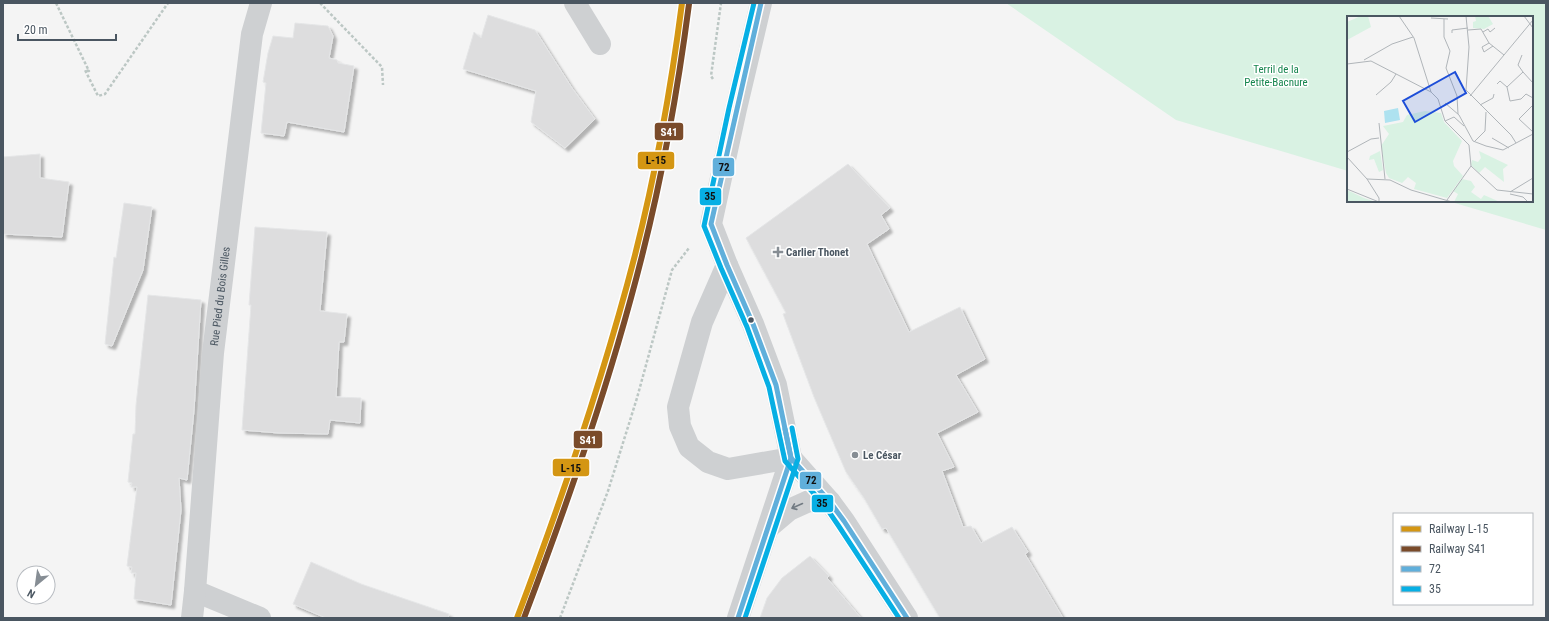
<svg xmlns="http://www.w3.org/2000/svg" width="1549" height="621" viewBox="0 0 1549 621" font-family="'Roboto Condensed',sans-serif">
	<style>
		.green { fill: #d9f2e3 }
		.building { fill: #ddddde; stroke: #e5e6e7; filter: url(#shadow) }
		.lines { fill: none; stroke-linecap: round; stroke-linejoin: round }
		.path { stroke: #bcc7c4; stroke-width: 2.5; stroke-dasharray: 3 2; stroke-linecap: butt }
		.minor { stroke: #ced0d2; stroke-width: 22 }
		.bus-1-casing { stroke: #fff; stroke-width: 8 }
		.bus-2-casing { stroke: #fff; stroke-width: 8 }
		.bus-1 { stroke: #60afdb; stroke-width: 5 }
		.bus-2 { stroke: #07afe4; stroke-width: 5 }
		.rail-1-casing { stroke: #fff; stroke-width: 9 }
		.rail-2-casing { stroke: #fff; stroke-width: 9 }
		.rail-1 { stroke: #d49613; stroke-width: 6 }
		.rail-2 { stroke: #7a4b2a; stroke-width: 6 }
		.oneway { stroke: #727b83 }
		.poi-dot { fill: #868d94; stroke: #fff; stroke-width: 1.5 }
		.bus-dot { fill: #4a5661; stroke: #fff; stroke-width: 1.5 }
		.labels { text-anchor: middle; dominant-baseline: central; stroke-width: 3; stroke-linejoin: round; paint-order: stroke }
		.park-label { font-size: 11px; fill: #17864f; stroke: #fff }
		.poi-label { font-size: 11px; font-weight: bold; fill: #4a5661; stroke: #fff; text-anchor: start }
		.street-label { font-size: 11px; fill: #4a5661; stroke: #fff }
		.inset-road { fill: none; stroke: #b0b5b9; stroke-width: 1 }
		.view { fill: #1d4ed8; fill-opacity: 0.15; stroke: #1d4ed8; stroke-width: 2 }
		.inset-edge { fill: none; stroke: #4a5661; stroke-width: 2 }
		.line-badge { stroke: #fff; stroke-width: 1.5 }
		.badge-label { font-size: 11px; text-anchor: middle; font-weight: bold; fill: #fff }
		.pale-badge-label { font-size: 11px; text-anchor: middle; font-weight: bold; fill: #111 }
	</style>
	<defs>
		<filter id="shadow"><feDropShadow dx="3.5" dy="3.5" stdDeviation="1" flood-color="#0004"/></filter>
	</defs>
	<rect width="100%" height="100%" fill="#f4f4f4"/>
	<polygon class="green" points="1006,3 1546,3 1546,230 1448,201 1532,201 1532,17 1348,17 1348,171 1176,120"/>
	<g class="building">
		<polygon points="488,15 535,30 572,88 595,119 565,148 531,122 536,91 463,69 474,32 481,38"/>
		<polygon points="295,23 328,26 333,36 329,58 337,60 338,63 354,66 344,132 287,122 284,136 261,133 266,83 263,82 268,53 273,36 293,38"/>
		<polygon points="40,154 40,178 69,182 62,237 3,234 3,157"/>
		<polygon points="848,164 890,208 881,215 889,229 867,244 909,332 960,307 985,359 956,375 978,412 937,433 954,467 942,471 963,527 971,526 981,543 1012,527 1028,552 1025,554 1063,618 940,618 886,528 882,529 864,498 846,472 814,397 783,314 786,313 746,238"/>
		<polygon points="124,203 152,207 143,270 112,346 105,344 114,257 116,258"/>
		<polygon points="255,227 327,232 320,311 347,314 344,342 339,342 336,397 361,398 360,423 330,420 328,434 279,433 242,430 251,305 249,305"/>
		<polygon points="148,295 201,300 194,410 187,480 179,478 181,510 171,605 134,599 136,573 131,573 132,567 127,566 137,487 131,487 132,483 128,482 133,434 135,434 136,405"/>
		<polygon points="810,556 829,576 827,578 861,618 760,618 767,598 782,578"/>
		<polygon points="311,562 361,584 449,614 448,618 326,618 293,604"/>
	</g>
	<g class="lines">
		<g class="path">
			<polyline points="56,3 89,71 85,70 98,96 105,94 168,3"/>
			<polyline points="320,3 382,67 383,85"/>
			<polyline points="713,79 711,76 721,3"/>
			<polyline points="560,618 608,491 637,398 672,270 689,248"/>
		</g>
		<g class="minor">
			<polyline points="575,3 600,44"/>
			<polyline points="727,265 702,322 678,407 680,426 689,447 708,462 728,469 791,458"/>
			<polyline points="791,458 830,502 844,521 907,618"/>
			<polyline points="770,526 789,510 809,501 830,502"/>
			<polyline points="195,591 260,618"/>
			<path id="s1" d="M 192,618 L 195,591 L 213,353 L 252,34 L 261,3"/>
			<polyline points="738,618 791,458 776,385 753,324 727,265 711,224 736,109 761,3"/>
		</g>
		<defs>
			<g id="bus-1">
				<polyline points="761,3 711,224 727,265 753,324 776,385 791,458 830,502 844,521 907,618"/>
				<polyline points="738,618 791,458 785,429"/>
			</g>
			<g id="bus-2">
				<polyline points="754,3 729,108 704,226 721,268 747,327 769,387 785,461 825,506 838,525 899,618"/>
				<polyline points="745,618 798,459 792,428"/>
			</g>
		</defs>
		<use href="#bus-1" class="bus-1-casing"/>
		<use href="#bus-2" class="bus-2-casing"/>
		<use href="#bus-1" class="bus-1"/>
		<use href="#bus-2" class="bus-2"/>
		<defs>
			<path id="rail-1" d="M 517,618 C 562,499 603,379 635,255 C 656,172 671,88 682,3"/>
			<path id="rail-2" d="M 524,618 C 569,499 611,379 642,256 C 663,173 678,89 689,4"/>
		</defs>
		<use href="#rail-1" class="rail-1-casing"/>
		<use href="#rail-2" class="rail-2-casing"/>
		<use href="#rail-1" class="rail-1"/>
		<use href="#rail-2" class="rail-2"/>
	</g>
	<defs><path id="oneway-shaft" d="M-6 0H5M1.5-3L5.5 0L1.5 3" fill="none" stroke-width="1.6" stroke-linecap="round" stroke-linejoin="round"/></defs>
	<use class="oneway" href="#oneway-shaft" transform="translate(797 506) rotate(156)"/>
	<g class="poi-dot">
		<path d="M776 246h4v4h4v4h-4v4h-4v-4h-4v-4h4z"/>
		<circle cx="855" cy="455" r="4"/>
	</g>
	<circle class="bus-dot" cx="751" cy="320" r="3.5"/>
	<g class="labels">
		<g class="park-label">
			<text x="1276" y="69">Terril de la<tspan x="1276" dy="13">Petite-Bacnure</tspan></text>
		</g>
		<g class="poi-label">
			<text x="786" y="252">Carlier Thonet</text>
			<text x="863" y="455">Le César</text>
		</g>
		<g class="street-label">
			<text stroke="none"><textPath href="#s1" startOffset="323">Rue Pied du Bois Gilles</textPath></text>
		</g>
	</g>
	<g transform="translate(1347 16)">
		<rect width="186" height="186" fill="#f4f4f4"/>
		<path d="M 14,0 L 21,0 L 24,11 L 0,24 L 0,6 ZM 128,0 L 141,0 L 146,8 L 137,13 L 126,12 L 126,6 L 129,5 ZM 78,95 L 94,97 L 97,106 L 115,125 L 106,145 L 107,150 L 116,160 L 100,182 L 67,173 L 69,167 L 61,161 L 55,167 L 42,162 L 39,157 L 34,130 L 42,118 L 36,110 L 56,106 L 60,99 ZM 33,135 L 36,154 L 32,156 L 27,143 L 22,144 L 23,140 ZM 132,135 L 161,149 L 156,153 L 157,166 L 138,151 L 132,157 L 124,149 L 125,144 L 131,146 L 134,142 ZM 115,163 L 124,165 L 128,171 L 124,176 L 134,183 L 137,179 L 153,186 L 107,186 L 111,178 L 106,175 ZM 0,174 L 17,182 L 26,185 L 0,186 Z" fill="#d9f2e3"/>
		<path d="M 51,92 L 53,104 L 38,107 L 37,95 Z" fill="#aee2f0"/>
		<path class="inset-road" d="M 52,0 L 67,22 L 84,76M 119,0 L 122,31 L 119,74 L 164,119 L 169,127M 177,0 L 186,12M 84,2 L 101,3M 97,3 L 97,21 L 103,35 L 99,52 L 110,80 L 111,98M 121,14 L 134,13 L 142,27 L 157,39M 136,16 L 141,13 L 143,16 L 148,12M 105,17 L 105,14 L 121,12M 142,27 L 135,31 L 137,36 L 146,30M 175,39 L 171,49 L 176,56M 17,44 L 45,28 L 66,21M 0,48 L 24,45 L 84,76 L 91,83 L 98,105 L 122,129 L 124,150M 186,67 L 176,56 L 160,71 L 163,85 L 174,83 L 179,78 L 186,82M 150,68 L 153,65 L 160,71M 29,79 L 44,66 L 49,58M 123,80 L 186,4M 98,87 L 112,99 L 126,125 L 139,130 L 156,134 L 186,118M 133,89 L 146,82 L 147,78M 186,89 L 172,103 L 186,116M 98,105 L 107,101 L 117,110M 32,107 L 38,163M 145,122 L 162,132M 127,126 L 138,115 L 139,96M 0,136 L 24,123 L 32,122M 0,141 L 20,163 L 32,182 L 32,186M 124,150 L 150,174 L 186,178M 20,163 L 43,164 L 64,174 L 105,186M 0,173 L 32,186M 163,176 L 186,162M 163,178 L 176,181 L 181,186M 100,184 L 124,150"/>
		<path class="view" d="M 108,56 L 119,77 L 68,106 L 56,85 Z"/>
		<rect width="186" height="186" class="inset-edge"/>
	</g>
	<g class="line-badge">
		<rect x="654" y="122" width="30" height="19" rx="4" fill="#7a4b2a"/>
		<rect x="637" y="151" width="38" height="19" rx="4" fill="#d49613"/>
		<rect x="712" y="157" width="23" height="20" rx="4" fill="#60afdb"/>
		<rect x="699" y="187" width="23" height="19" rx="4" fill="#07afe4"/>
		<rect x="573" y="430" width="30" height="19" rx="4" fill="#7a4b2a"/>
		<rect x="552" y="458" width="38" height="19" rx="4" fill="#d49613"/>
		<rect x="799" y="471" width="23" height="19" rx="4" fill="#60afdb"/>
		<rect x="811" y="494" width="23" height="19" rx="4" fill="#07afe4"/>
	</g>
	<g class="badge-label">
		<text x="669" y="136">S41</text>
		<text x="588" y="444">S41</text>
	</g>
	<g class="pale-badge-label">
		<text x="656" y="164">L-15</text>
		<text x="724" y="171">72</text>
		<text x="710" y="200">35</text>
		<text x="571" y="472">L-15</text>
		<text x="811" y="484">72</text>
		<text x="822" y="507">35</text>
	</g>
	<rect width="1549" height="621" fill="none" stroke="#4a5661" stroke-width="8"/>
	<rect x="1393" y="513" width="140" height="92" fill="#ffffff" stroke="#b7bbc0"/>
	<rect x="1401" y="526" width="20" height="6" fill="#d49613" stroke="#b7bbc0"/>
	<text x="1429" y="533" font-size="12" fill="#4a5661">Railway L-15</text>
	<rect x="1401" y="546" width="20" height="6" fill="#7a4b2a" stroke="#b7bbc0"/>
	<text x="1429" y="553" font-size="12" fill="#4a5661">Railway S41</text>
	<rect x="1401" y="566" width="20" height="6" fill="#60afdb" stroke="#b7bbc0"/>
	<text x="1429" y="573" font-size="12" fill="#4a5661">72</text>
	<rect x="1401" y="586" width="20" height="6" fill="#07afe4" stroke="#b7bbc0"/>
	<text x="1429" y="593" font-size="12" fill="#4a5661">35</text>
	<g transform="translate(36 585) rotate(209)"><circle r="19" fill="#ffffff" stroke="#b7bbc0"/>
	<path d="M0-3L7 15L0 10L-7 15Z" fill="#868d94"/>
	<text y="-6" font-size="11" font-weight="bold" text-anchor="middle" fill="#4a5661">N</text>
	</g>
	<path d="M18 34v6h98v-6" fill="none" stroke="#4a5661" stroke-width="2"/>
	<text x="24" y="34" font-size="12" fill="#4a5661" stroke="#ffffff" stroke-width="3" paint-order="stroke">20 m</text>
</svg>
